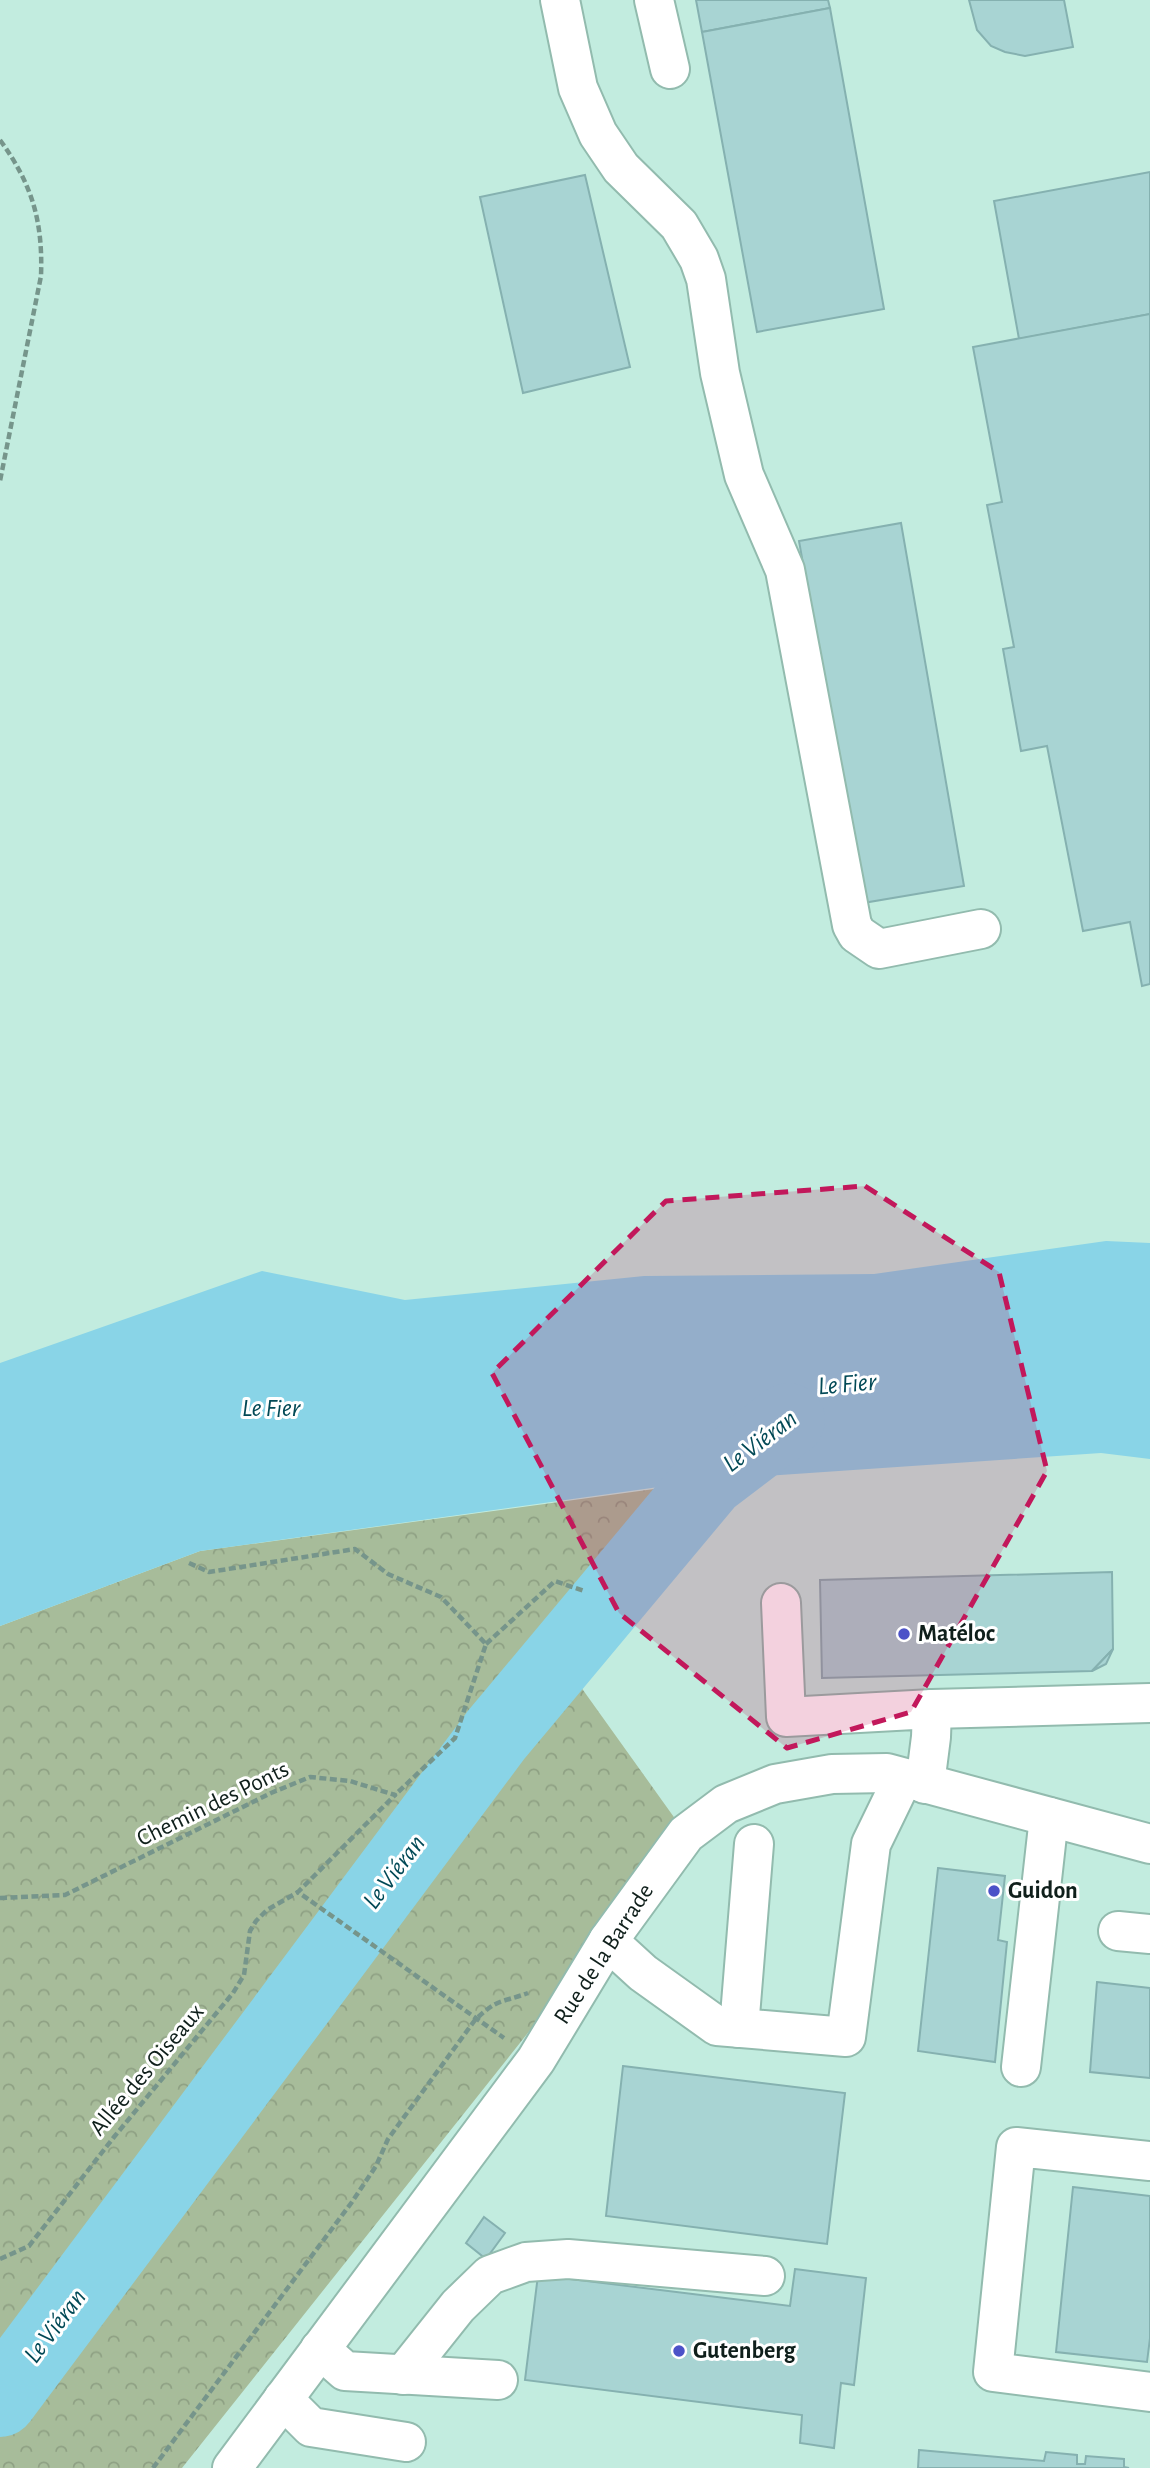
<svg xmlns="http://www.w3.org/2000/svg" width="1150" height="2468" viewBox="0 0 1150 2468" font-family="'Alegreya Sans',sans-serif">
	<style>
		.forest { fill: url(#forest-crowns) }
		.water { fill: #89d4e7 }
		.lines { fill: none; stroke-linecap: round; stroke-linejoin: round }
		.river { stroke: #89d4e7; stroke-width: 74 }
		.building { fill: #a8d4d3; stroke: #85b1b0; stroke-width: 2 }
		.minor-casing { stroke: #92bbae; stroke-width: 42 }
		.path { stroke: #76958b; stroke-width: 4.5; stroke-dasharray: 7 3.5; stroke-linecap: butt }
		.minor { stroke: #fff; stroke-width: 38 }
		.marked { fill: #c2185b; fill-opacity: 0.2; stroke: #c2185b; stroke-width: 5; stroke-dasharray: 14 9; stroke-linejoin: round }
		.poi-dot { fill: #4c52c8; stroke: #fff; stroke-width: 2.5 }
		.labels { text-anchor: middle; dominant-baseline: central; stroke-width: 6; stroke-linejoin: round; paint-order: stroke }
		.poi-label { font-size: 24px; font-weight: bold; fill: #0f1f1b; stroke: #fff; text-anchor: start }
		.street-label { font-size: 24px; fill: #0f1f1b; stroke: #fff }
		.water-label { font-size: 26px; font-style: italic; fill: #024956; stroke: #fff }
	</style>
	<defs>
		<pattern id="forest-crowns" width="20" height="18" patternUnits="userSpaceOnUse" patternTransform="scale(1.75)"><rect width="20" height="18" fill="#a7bc9a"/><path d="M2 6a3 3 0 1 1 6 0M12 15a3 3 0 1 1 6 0" fill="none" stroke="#8fa184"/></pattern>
	</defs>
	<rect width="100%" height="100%" fill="#c2ecdf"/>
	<polygon class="forest" points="698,1483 563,1662 686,1834 182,2468 0,2468 0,1626 200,1551"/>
	<polygon class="water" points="1106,1241 1150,1243 1150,1459 1101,1453 709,1480 200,1551 0,1626 0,1363 262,1271 405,1300 644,1276 874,1274"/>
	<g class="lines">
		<polyline class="river" points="0,2400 496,1735 709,1480 788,1420"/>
	</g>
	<g class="building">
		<polygon points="696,0 828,0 830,8 702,32"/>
		<polygon points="969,0 1064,0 1073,47 1025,56 1005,52 991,46 977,30"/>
		<polygon points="830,8 884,309 757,332 702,32"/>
		<polygon points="1150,172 1150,314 1019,339 994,201"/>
		<polygon points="585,175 630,367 523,393 480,197"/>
		<polygon points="1150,314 1150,984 1142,986 1130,922 1083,931 1047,746 1021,751 1003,649 1014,647 987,505 1002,502 973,347"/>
		<polygon points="901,523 964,886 863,903 799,541"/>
		<polygon points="1112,1572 1113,1649 1092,1671 822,1678 820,1580"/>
		<polygon points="1113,1649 1106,1664 1092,1671"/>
		<polygon points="938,1868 1005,1876 998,1940 1007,1942 995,2062 918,2051"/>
		<polygon points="1097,1982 1150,1988 1150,2078 1090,2072"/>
		<polygon points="623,2066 845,2093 827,2244 606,2216"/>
		<polygon points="1073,2187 1150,2196 1150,2338 1147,2362 1056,2352"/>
		<polygon points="484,2217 505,2233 486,2259 466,2243"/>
		<polygon points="795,2269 866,2278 854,2385 841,2383 834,2448 800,2443 802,2415 525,2380 538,2275 790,2306"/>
		<polygon points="919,2450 1044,2461 1046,2452 1077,2455 1077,2464 1085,2464 1086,2456 1124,2459 1124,2467 1129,2468 918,2468"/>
	</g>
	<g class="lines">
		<defs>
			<g id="minor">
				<polyline points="560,0 578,88 598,134 621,168 679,225 699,259 706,279 720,373 744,475 785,570 852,925 857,934 879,949 981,929"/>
				<polyline points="654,0 670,69"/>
				<polyline points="781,1603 786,1717 932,1709 931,1737 925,1784"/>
				<polyline points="932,1709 1150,1703"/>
				<polyline points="1118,1931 1150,1934"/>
				<polyline points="608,1941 643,1973 717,2026 846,2037 871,1844 903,1778"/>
				<polyline points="739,2028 754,1844"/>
				<polyline points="1021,2067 1049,1817"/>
				<polyline points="1150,2161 1016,2147 993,2372 1150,2392"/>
				<polyline points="320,2349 345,2371 498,2380"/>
				<polyline points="403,2375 458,2306 490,2275 526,2262 568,2259 765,2276"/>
				<polyline points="283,2399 311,2427 406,2442"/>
				<polyline points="232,2468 536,2060 608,1941 686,1834 726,1804 775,1784 832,1774 887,1773 1150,1844"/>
			</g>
		</defs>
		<use href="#minor" class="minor-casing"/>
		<g class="path">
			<path d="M 0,140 C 32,184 43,221 41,276 L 0,481"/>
			<polyline points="189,1563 209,1572 355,1549 388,1574 441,1597 486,1644 455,1738 395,1795"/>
			<polyline points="486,1644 555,1581 584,1591"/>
			<polyline points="0,1898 65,1895 271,1793 310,1777 350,1781 395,1795 298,1892 504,2038"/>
			<polyline points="0,2259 29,2246 114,2137 233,1993 244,1975 250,1931 256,1921 267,1910 298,1892"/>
			<path d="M 153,2468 L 352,2202 L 376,2166 L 388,2139 L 475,2020 C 498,1998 501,2003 528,1993"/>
		</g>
		<use href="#minor" class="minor"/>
	</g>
	<path class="marked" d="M 865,1186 L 999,1272 L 1047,1471 L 911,1712 L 787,1748 L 619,1613 L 492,1373 L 666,1201 Z"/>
	<g class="poi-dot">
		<circle cx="904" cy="1634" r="7"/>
		<circle cx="994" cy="1891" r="7"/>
		<circle cx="679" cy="2351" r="7"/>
	</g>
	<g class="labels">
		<g class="poi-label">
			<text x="918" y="1634">Matéloc</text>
			<text x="1008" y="1891">Guidon</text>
			<text x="693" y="2351">Gutenberg</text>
		</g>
		<g class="street-label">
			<text transform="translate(213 1804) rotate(-26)">Chemin des Ponts</text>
			<text transform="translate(604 1954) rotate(-57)">Rue de la Barrade</text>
			<text transform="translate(147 2070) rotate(-50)">Allée des Oiseaux</text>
		</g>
		<g class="water-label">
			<text transform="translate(847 1384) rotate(-5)">Le Fier</text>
			<text x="271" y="1408">Le Fier</text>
			<text transform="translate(760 1441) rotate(-37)">Le Viéran</text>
			<text transform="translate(394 1872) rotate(-53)">Le Viéran</text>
			<text transform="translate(55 2326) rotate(-53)">Le Viéran</text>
		</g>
	</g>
</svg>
